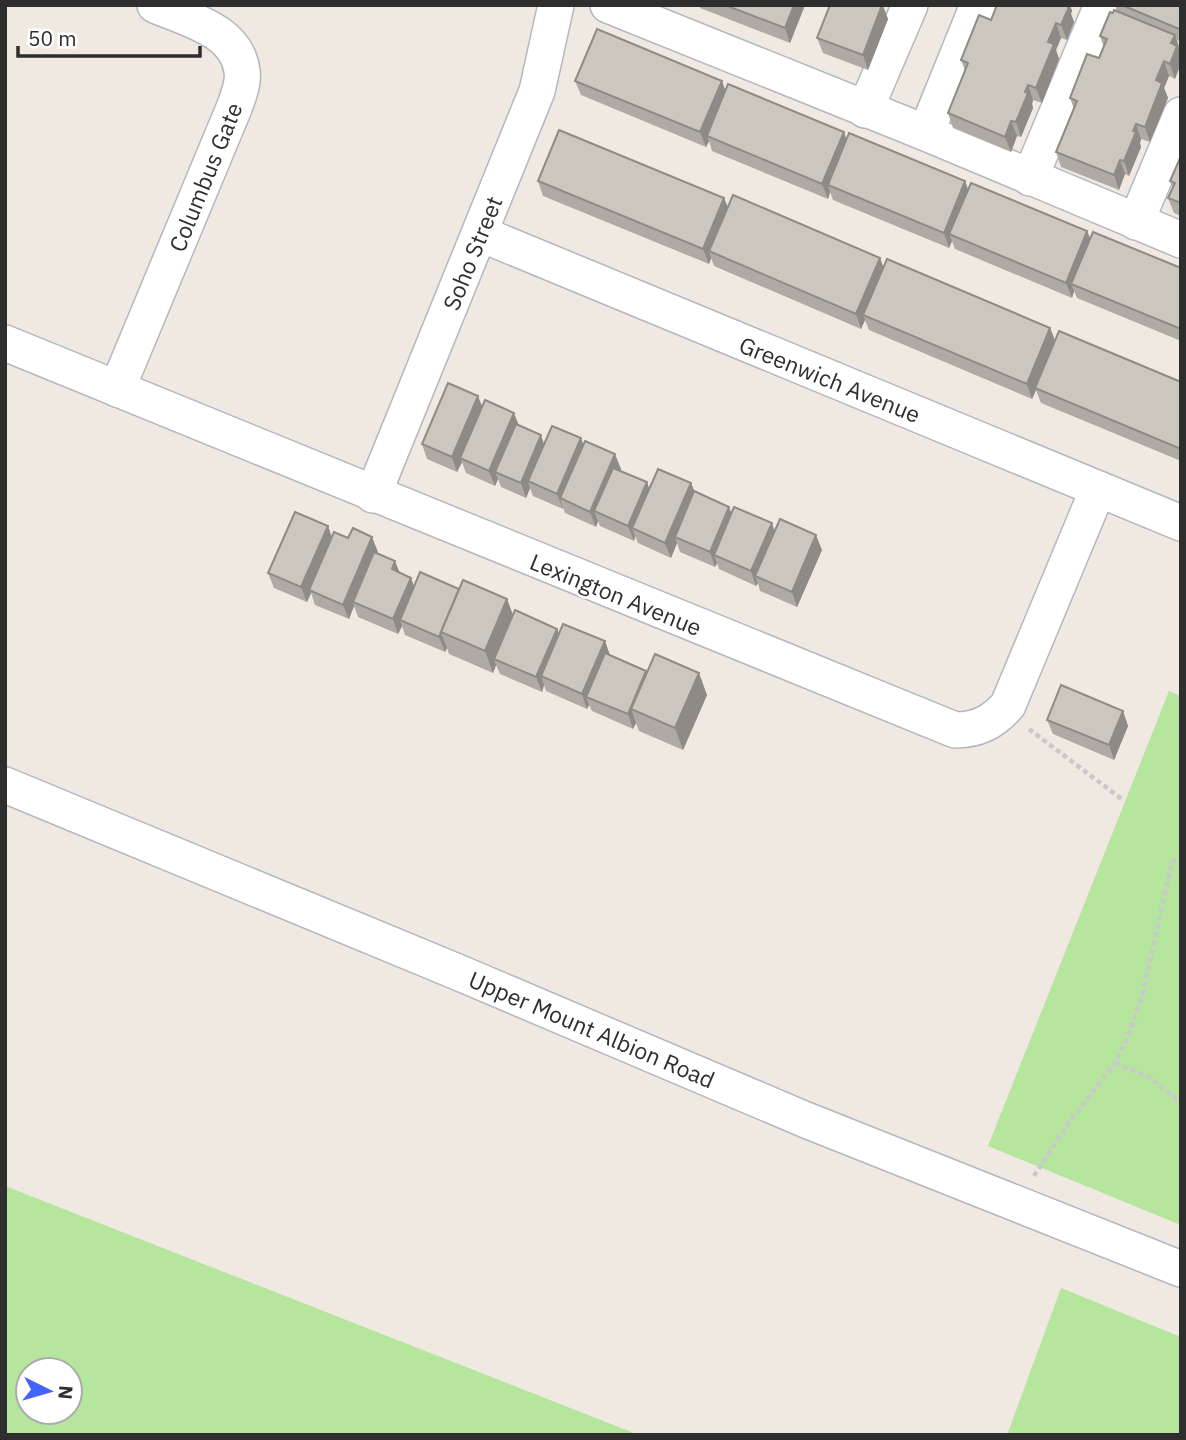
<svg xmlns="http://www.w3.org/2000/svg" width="1186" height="1440" viewBox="0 0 1186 1440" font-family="'IBM Plex Sans',sans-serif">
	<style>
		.green { fill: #b6e59e; fill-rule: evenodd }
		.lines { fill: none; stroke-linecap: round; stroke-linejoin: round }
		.minor-casing { stroke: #b4b7c1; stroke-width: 38 }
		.path { stroke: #c9c9c9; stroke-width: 4.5; stroke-dasharray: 5 3.5; stroke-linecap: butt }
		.minor { stroke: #fff; stroke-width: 35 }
		.wall { fill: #afaba4 }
		.shaded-wall { fill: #8e8b86 }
		.building { fill: #cbc7bf; stroke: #8e8b86; stroke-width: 2 }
		.labels { text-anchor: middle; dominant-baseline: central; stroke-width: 5; stroke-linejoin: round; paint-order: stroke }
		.street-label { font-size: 23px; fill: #2e2e2e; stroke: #fff }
	</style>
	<rect width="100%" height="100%" fill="#efe9e1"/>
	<g class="green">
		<polygon points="1169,691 1181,696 1181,1225 988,1146"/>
		<path d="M 5,1186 L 639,1435 L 5,1435 ZM 28,1370 L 70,1370 L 70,1412 L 28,1412 Z"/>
		<polygon points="1061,1288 1181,1337 1181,1435 1007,1435"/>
	</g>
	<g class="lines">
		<defs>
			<g id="minor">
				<polyline points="608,5 926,133 1181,240"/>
				<polyline points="865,110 910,5"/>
				<polyline points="926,133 978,5"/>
				<polyline points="1030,178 1102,5"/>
				<polyline points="1136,222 1181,115"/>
				<polyline points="481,234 1181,523"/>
				<path d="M 5,343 L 955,730 C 978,730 993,722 1008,705 L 1098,489"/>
				<path d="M 117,389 L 234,108 C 238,97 244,83 242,71 C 237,30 187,19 155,5"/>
				<polyline points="373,495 537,91 556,5"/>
				<polyline points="5,785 455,971 806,1120 1181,1269"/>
			</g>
		</defs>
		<use href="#minor" class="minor-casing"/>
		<g class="path">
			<polyline points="1029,729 1123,800"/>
			<polyline points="1115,1063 1149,1077 1181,1103"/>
			<polyline points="1034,1176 1070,1121 1115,1063 1127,1039 1142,996 1172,862 1181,855"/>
		</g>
		<use href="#minor" class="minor"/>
	</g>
	<g class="wall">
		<polygon points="699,5 805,5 790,43 700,8"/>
		<polygon points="830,5 883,5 888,19 868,70 823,53 817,38"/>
		<polygon points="995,5 1070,5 1072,11 1071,14 1074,22 1067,40 1061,38 1056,50 1059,59 1042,103 1033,100 1032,104 1033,108 1021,137 1017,136 1011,152 953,128 948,113 965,71 961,60 991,20 996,7"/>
		<polygon points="1115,5 1181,5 1181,42 1177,40 1180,50 1175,79 1169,76 1164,88 1168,98 1150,142 1141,139 1140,143 1141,147 1129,176 1125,174 1119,190 1061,167 1056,152 1074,109 1070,98 1099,58 1104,47 1100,36 1113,13 1117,12"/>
		<polygon points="575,81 725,91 846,139 965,181 968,189 1087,231 1090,238 1181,268 1181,341 1077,298 1074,291 1072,298 955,249 952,241 949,248 833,200 830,192 828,199 712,151 709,141 706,147 581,95"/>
		<polygon points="1181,156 1181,216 1174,213 1168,198 1173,188 1170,181"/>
		<polygon points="538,181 724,198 728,207 880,258 883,267 1050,328 1055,341 1181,382 1181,461 1041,403 1036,390 1032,399 869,330 865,320 861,329 714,266 711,258 709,264 543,196"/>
		<polygon points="482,407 519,426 544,444 581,438 583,445 621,469 620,471 647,482 649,489 691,483 695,492 732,513 822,550 797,607 760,591 758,583 756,586 719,569 717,563 715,567 680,552 677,543 671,558 638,543 635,536 634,541 600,526 598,521 596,527 565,513 563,508 563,509 533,496 530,488 526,498 501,487 498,479 495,486 466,473 462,462 457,472 427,459 422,444"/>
		<polygon points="328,526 332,538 372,537 377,553 399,573 411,578 414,586 459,589 507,599 513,615 557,629 559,634 605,641 610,655 707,695 683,750 639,731 636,723 633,729 592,711 589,705 587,709 546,691 544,685 542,692 500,674 496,665 493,673 449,654 447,648 445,652 405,635 402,626 398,634 358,617 354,606 349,619 315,605 311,593 307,602 274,588 268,573"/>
		<polygon points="1123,711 1128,726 1114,760 1053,734 1047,720"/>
	</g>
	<g class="shaded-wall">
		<polygon points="794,5 805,5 790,43 785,28"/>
		<polygon points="882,5 888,19 868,70 863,55"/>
		<polygon points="1063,5 1070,5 1072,11 1071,14 1074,22 1067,40 1061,25"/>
		<polygon points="1056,23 1061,38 1056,50 1059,59 1042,103 1036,88 1048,42"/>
		<polygon points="1175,35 1180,50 1179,52 1181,57 1181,64 1175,79 1170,64 1171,43"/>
		<polygon points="1164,61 1169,76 1164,88 1168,98 1150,142 1145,127 1156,80"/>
		<polygon points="722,81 727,95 707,136 709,141 706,147 700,132"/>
		<polygon points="1028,85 1033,100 1032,104 1033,108 1021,137 1016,122"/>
		<polygon points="1011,121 1017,136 1011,152 1005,137"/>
		<polygon points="1136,124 1141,139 1140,143 1141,147 1129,176 1124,161"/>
		<polygon points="844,132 849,147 828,185 830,192 828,199 822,184"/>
		<polygon points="1120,160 1125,174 1119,190 1114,175"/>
		<polygon points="965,181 970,196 949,234 952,241 949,248 944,233"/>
		<polygon points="724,198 730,213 709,251 711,258 709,264 703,249"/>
		<polygon points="1087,231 1093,246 1071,284 1074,291 1072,298 1066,283"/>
		<polygon points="880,258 885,272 863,315 865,320 861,329 856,314"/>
		<polygon points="1050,328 1056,343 1035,388 1036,390 1032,399 1027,384"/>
		<polygon points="478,396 484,411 460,458 462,462 457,472 452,457"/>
		<polygon points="514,413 520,428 495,472 498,479 495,486 489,471"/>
		<polygon points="541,435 546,450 528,481 530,488 526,498 521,483"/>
		<polygon points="581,438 586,453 560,498 563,509 557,494"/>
		<polygon points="615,454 621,469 601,514 594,511 598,521 596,527 590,512"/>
		<polygon points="647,482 652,497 632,528 635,536 634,541 628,526"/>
		<polygon points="691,483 697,498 675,537 677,543 671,558 665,543"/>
		<polygon points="729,507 735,522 714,555 717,563 715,567 710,552"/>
		<polygon points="772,523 777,538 755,576 758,583 756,586 751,571"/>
		<polygon points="328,526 333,541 309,590 311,593 307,602 301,587"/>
		<polygon points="816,535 822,550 797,607 792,592"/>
		<polygon points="372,537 378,552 356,603 353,602 354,606 349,619 343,605"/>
		<polygon points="395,561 401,576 392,569"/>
		<polygon points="411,578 416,593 400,620 402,626 398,634 393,619"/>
		<polygon points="507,599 515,621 494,659 496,665 493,673 485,651"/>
		<polygon points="557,629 563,644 541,676 544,685 542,692 536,677"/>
		<polygon points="441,633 447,648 445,652 439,637"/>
		<polygon points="605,641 610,656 586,697 589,705 587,709 582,694"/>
		<polygon points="646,671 631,709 636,723 633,729 628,714"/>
		<polygon points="699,673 707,695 683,750 675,728"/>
		<polygon points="1123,711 1128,726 1114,760 1109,745"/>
	</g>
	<g class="building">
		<polygon points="725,5 794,5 785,28"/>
		<polygon points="830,5 882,5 863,55 817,38"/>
		<polygon points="997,5 1064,5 1069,7 1061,25 1056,23 1048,42 1054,44 1036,88 1028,85 1025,92 1028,93 1016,122 1011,121 1005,137 948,113 968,63 961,60 979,15 991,20"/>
		<polygon points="1122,5 1181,5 1181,24 1179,29"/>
		<polygon points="1114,10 1175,35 1171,43 1177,46 1170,64 1164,61 1156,80 1162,83 1145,127 1136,124 1133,131 1136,132 1124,161 1120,160 1114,175 1056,152 1077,101 1070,98 1087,54 1099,58 1107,39 1100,36 1110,12 1113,13"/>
		<polygon points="597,29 722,81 700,132 575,81"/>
		<polygon points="728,84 844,132 822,184 707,136"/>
		<polygon points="559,130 724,198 703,249 538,181"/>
		<polygon points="849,133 965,181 944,233 828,185"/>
		<polygon points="1181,156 1181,203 1168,198 1175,183 1170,181"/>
		<polygon points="971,183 1087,231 1066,283 949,234"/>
		<polygon points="733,195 880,258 856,314 709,251"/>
		<polygon points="1093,232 1181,268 1181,329 1071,284"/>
		<polygon points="887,259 1050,328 1027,384 863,315"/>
		<polygon points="1059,331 1181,382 1181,449 1035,388"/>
		<polygon points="448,383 478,396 452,457 422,444"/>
		<polygon points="485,400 514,413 489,471 460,458"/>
		<polygon points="516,424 541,435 521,483 495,472"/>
		<polygon points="552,426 581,438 557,494 528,481"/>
		<polygon points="585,441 615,454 590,512 560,498"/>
		<polygon points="613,468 647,482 628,526 594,511"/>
		<polygon points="658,469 691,483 665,543 632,528"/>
		<polygon points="694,491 729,507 710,552 675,537"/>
		<polygon points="734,507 772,523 751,571 714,555"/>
		<polygon points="295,512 328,526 301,587 268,573"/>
		<polygon points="780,519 816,535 792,592 755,576"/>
		<polygon points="353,528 372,537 343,605 309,590 334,532 348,538"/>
		<polygon points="374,552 395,561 392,569 411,578 393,619 353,602"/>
		<polygon points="420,572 459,589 439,637 400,620"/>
		<polygon points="463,580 507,599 485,651 441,632"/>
		<polygon points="515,610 557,629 536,677 494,659"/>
		<polygon points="563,624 605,641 582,694 541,676"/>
		<polygon points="605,653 646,671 628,714 586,697"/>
		<polygon points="655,654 699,673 675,728 631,709"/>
		<polygon points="1061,685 1123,711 1109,745 1047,720"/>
	</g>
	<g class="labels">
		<g class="street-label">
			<text transform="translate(205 177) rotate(-68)">Columbus Gate</text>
			<text transform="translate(472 253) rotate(-68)">Soho Street</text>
			<text transform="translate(830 379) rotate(22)">Greenwich Avenue</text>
			<text transform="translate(616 594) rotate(22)">Lexington Avenue</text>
			<text transform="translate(592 1029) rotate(23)">Upper Mount Albion Road</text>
		</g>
	</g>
	<rect width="1186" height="1440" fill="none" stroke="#2e2e2e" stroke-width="14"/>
	<g transform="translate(49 1391) rotate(95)"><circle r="33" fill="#ffffff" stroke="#ababab" stroke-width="2"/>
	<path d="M0-5L12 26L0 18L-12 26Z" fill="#4264fb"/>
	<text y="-10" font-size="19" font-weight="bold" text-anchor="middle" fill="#2e2e2e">N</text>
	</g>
	<path d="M18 46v10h182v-10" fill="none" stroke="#2e2e2e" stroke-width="3.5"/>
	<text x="28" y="46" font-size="21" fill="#2e2e2e" stroke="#ffffff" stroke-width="5" paint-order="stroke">50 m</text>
</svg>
